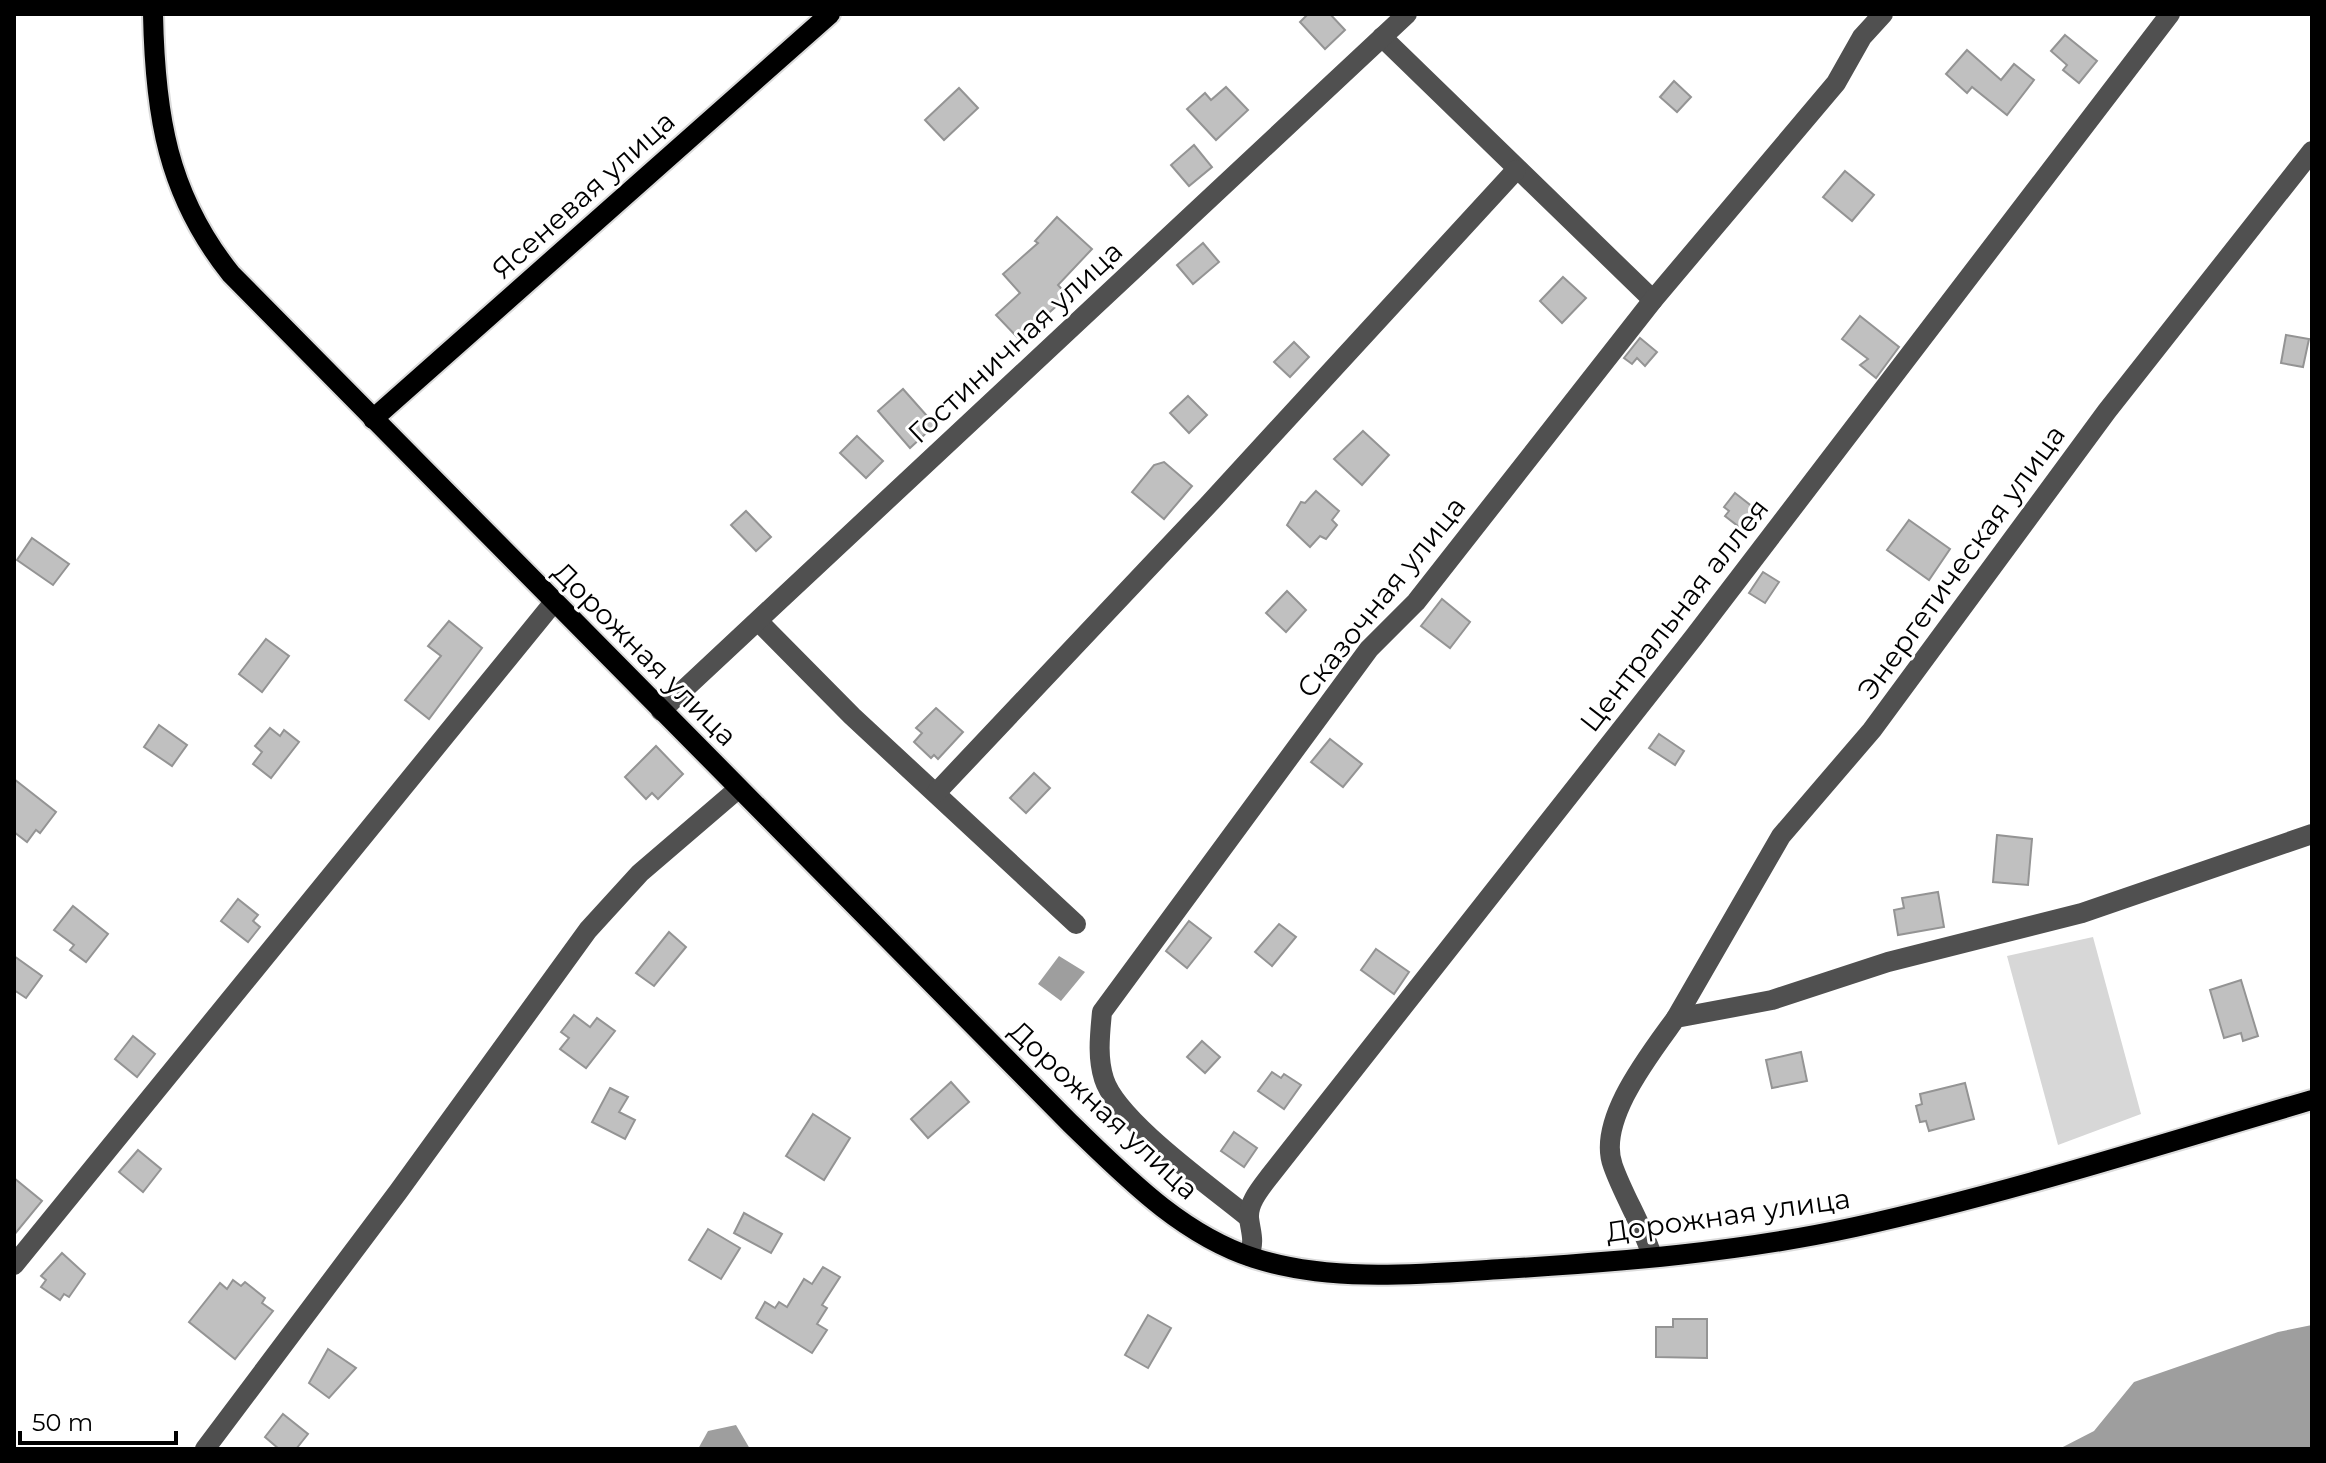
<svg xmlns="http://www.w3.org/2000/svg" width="2326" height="1463" viewBox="0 0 2326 1463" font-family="Montserrat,sans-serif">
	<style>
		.green { fill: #d7d7d7 }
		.water { fill: #9e9e9e }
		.building { fill: #c0c0c0; stroke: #949494; stroke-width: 2 }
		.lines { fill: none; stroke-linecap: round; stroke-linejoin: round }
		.major-casing { stroke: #dbdbdb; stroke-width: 24 }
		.minor { stroke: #505050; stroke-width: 20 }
		.major { stroke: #000; stroke-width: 20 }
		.labels { text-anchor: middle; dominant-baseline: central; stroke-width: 6; stroke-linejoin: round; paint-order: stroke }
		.street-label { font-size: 28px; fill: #000; stroke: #fff }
	</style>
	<rect width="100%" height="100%" fill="#fff"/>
	<polygon class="green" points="2093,937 2141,1114 2058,1145 2007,956"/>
	<g class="water">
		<polygon points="1059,956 1085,972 1061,1001 1038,984"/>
		<polygon points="2312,1325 2312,1449 2059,1449 2094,1431 2134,1382 2278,1332"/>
		<polygon points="736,1425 750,1449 698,1449 708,1431"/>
	</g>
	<g class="building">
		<polygon points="1308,14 1330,14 1345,30 1325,49 1300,22"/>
		<polygon points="2065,35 2097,61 2079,83 2063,70 2067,65 2051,51"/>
		<polygon points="1967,50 2001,80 2014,64 2034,80 2007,115 1972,87 1967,93 1946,74"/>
		<polygon points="1674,81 1691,97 1677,112 1660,97"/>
		<polygon points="1226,87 1248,110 1216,140 1187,109 1205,93 1211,100"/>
		<polygon points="959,88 978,108 944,140 925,120"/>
		<polygon points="1194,145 1212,167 1189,186 1171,165"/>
		<polygon points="1845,171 1874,195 1852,221 1823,197"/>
		<polygon points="1057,217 1092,249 1058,285 1068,296 1019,339 996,315 1020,293 1003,274 1038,243 1035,241"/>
		<polygon points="1203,243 1219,262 1193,284 1177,265"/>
		<polygon points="1563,277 1586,298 1562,323 1540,301"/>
		<polygon points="1860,316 1899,347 1876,378 1860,365 1868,359 1842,339"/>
		<polygon points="2286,335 2309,339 2303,367 2281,363"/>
		<polygon points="1640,338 1657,352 1645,366 1637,358 1632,364 1624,358"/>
		<polygon points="1294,342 1309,357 1290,377 1274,362"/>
		<polygon points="903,389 935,425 910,448 878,411"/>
		<polygon points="1188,396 1207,415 1189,433 1170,413"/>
		<polygon points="1363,431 1389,455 1362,485 1334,459"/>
		<polygon points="857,436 883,461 866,478 840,453"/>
		<polygon points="1164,462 1192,486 1164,519 1132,492 1154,465"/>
		<polygon points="1316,491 1339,511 1332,520 1337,525 1326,539 1320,536 1310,547 1287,525 1301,502 1305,503"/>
		<polygon points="1735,493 1758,511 1743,530 1725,516 1729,511 1724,507"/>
		<polygon points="746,511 771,537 756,551 731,525"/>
		<polygon points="1909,520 1950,549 1929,580 1887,550"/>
		<polygon points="32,538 69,564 53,585 17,560"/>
		<polygon points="1763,572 1779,582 1765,603 1749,593"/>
		<polygon points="1287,591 1306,610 1286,632 1266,613"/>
		<polygon points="1442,599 1470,622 1450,648 1421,626"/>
		<polygon points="449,621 482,648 429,719 405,700 441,656 428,646"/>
		<polygon points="266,639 289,656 262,692 239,674"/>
		<polygon points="936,708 963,732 938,759 934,755 931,758 914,742 922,733 916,728"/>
		<polygon points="159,725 187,745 172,766 144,747"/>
		<polygon points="270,728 280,736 284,730 299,742 271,778 253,764 262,752 255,746"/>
		<polygon points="1659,734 1684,751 1675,765 1649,748"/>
		<polygon points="1330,739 1362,764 1343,787 1311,762"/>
		<polygon points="656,746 683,774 658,799 652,793 646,799 625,777"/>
		<polygon points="1034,773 1050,788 1026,813 1010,798"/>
		<polygon points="14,779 56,812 40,833 36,830 27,842 14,832"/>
		<polygon points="1997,835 2032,839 2028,885 1993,882"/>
		<polygon points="1938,892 1944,927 1898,935 1894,910 1904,908 1902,898"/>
		<polygon points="238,899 258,915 253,921 260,927 248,942 221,921"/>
		<polygon points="73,906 108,934 86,962 70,950 74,945 54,930"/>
		<polygon points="1189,921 1211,938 1187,968 1166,951"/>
		<polygon points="1279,924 1296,937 1272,966 1255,952"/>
		<polygon points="669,932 686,947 654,986 636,973"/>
		<polygon points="1376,949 1409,972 1394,994 1361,970"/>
		<polygon points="14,956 42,976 26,998 14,990"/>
		<polygon points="2241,980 2258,1036 2243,1041 2241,1033 2224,1038 2210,990"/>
		<polygon points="574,1015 590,1027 597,1018 615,1031 586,1068 560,1049 569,1038 561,1032"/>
		<polygon points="133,1036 155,1054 137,1077 115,1059"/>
		<polygon points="1202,1041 1220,1057 1205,1073 1187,1057"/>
		<polygon points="1801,1052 1807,1081 1772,1088 1766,1060"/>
		<polygon points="1272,1072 1281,1078 1284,1074 1301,1085 1284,1109 1258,1091"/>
		<polygon points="951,1082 969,1102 928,1138 911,1119"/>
		<polygon points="1965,1083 1974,1119 1929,1131 1926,1121 1920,1122 1916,1106 1922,1104 1920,1094"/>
		<polygon points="610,1088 628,1097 619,1112 635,1120 625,1139 592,1122"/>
		<polygon points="813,1114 850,1138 824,1180 786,1156"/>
		<polygon points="1234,1132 1257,1148 1244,1167 1221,1151"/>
		<polygon points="138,1150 161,1169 143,1192 119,1172"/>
		<polygon points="14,1178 42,1201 14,1235"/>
		<polygon points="744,1213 782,1234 771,1253 734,1233"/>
		<polygon points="708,1229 740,1248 721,1279 689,1260"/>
		<polygon points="62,1253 85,1274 69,1297 64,1294 60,1300 41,1287 46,1280 41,1276"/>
		<polygon points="823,1267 840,1277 822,1305 827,1308 817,1324 827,1330 812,1353 756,1318 765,1302 775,1308 779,1302 787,1307 804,1279 812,1284"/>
		<polygon points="233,1280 241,1286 245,1282 265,1298 262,1303 273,1311 235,1359 189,1322 220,1283 227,1289"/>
		<polygon points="1148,1315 1171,1328 1148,1368 1125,1355"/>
		<polygon points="1673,1319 1707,1319 1707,1358 1656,1357 1656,1327 1673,1327"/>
		<polygon points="328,1349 356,1368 329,1398 309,1383"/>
		<polygon points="283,1414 308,1434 296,1449 279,1449 265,1437"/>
	</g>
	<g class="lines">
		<defs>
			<g id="major">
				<path d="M 153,14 C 155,114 167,194 231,274 L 1070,1123 C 1124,1175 1180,1234 1254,1258 C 1332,1283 1422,1274 1502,1269 C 1620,1262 1740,1252 1855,1227 C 2009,1193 2161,1144 2312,1100"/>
				<polyline points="373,419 830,14"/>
			</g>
		</defs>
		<use href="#major" class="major-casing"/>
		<g class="minor">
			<polyline points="1382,37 1653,300"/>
			<polyline points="758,621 852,716 1076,924"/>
			<polyline points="661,711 1407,14"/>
			<polyline points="936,793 1208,505 1516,170"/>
			<polyline points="1676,1018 1781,836 1872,730 2107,411 2312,151"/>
			<path d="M 1249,1218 C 1213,1188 1117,1121 1104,1079 C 1097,1057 1100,1034 1102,1012 L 1369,649 L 1416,602 L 1653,300 L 1836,83 L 1862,37 L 1883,14"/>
			<path d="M 1249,1256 C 1255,1240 1251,1234 1249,1218 C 1248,1203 1260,1189 1269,1177 L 1694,637 L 2170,14"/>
			<path d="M 1652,1256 C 1642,1224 1624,1197 1613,1166 C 1596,1121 1651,1053 1676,1018 L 1772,1000 L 1888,962 L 2082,913 L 2312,834"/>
			<polyline points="14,1265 554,602"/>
			<polyline points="205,1449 398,1192 588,930 640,873 738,789"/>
		</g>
		<use href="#major" class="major"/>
	</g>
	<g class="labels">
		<g class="street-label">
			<text transform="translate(583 195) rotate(-42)">Ясеневая улица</text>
			<text transform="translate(1015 342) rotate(-43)">Гостиничная улица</text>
			<text transform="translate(1961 562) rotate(-54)">Энергетическая улица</text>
			<text transform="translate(1381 597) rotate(-51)">Сказочная улица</text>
			<text transform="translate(1674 615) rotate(-52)">Центральная аллея</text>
			<text transform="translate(645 654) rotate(45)">Дорожная улица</text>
			<text transform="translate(1104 1110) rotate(43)">Дорожная улица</text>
			<text transform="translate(1728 1215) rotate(-8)">Дорожная улица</text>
		</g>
	</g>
	<rect width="2326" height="1463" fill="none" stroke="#000000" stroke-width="32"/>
	<path d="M20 1431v12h156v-12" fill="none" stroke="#000000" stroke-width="4"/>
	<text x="32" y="1431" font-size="24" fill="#000000" stroke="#ffffff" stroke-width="6" paint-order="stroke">50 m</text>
</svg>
